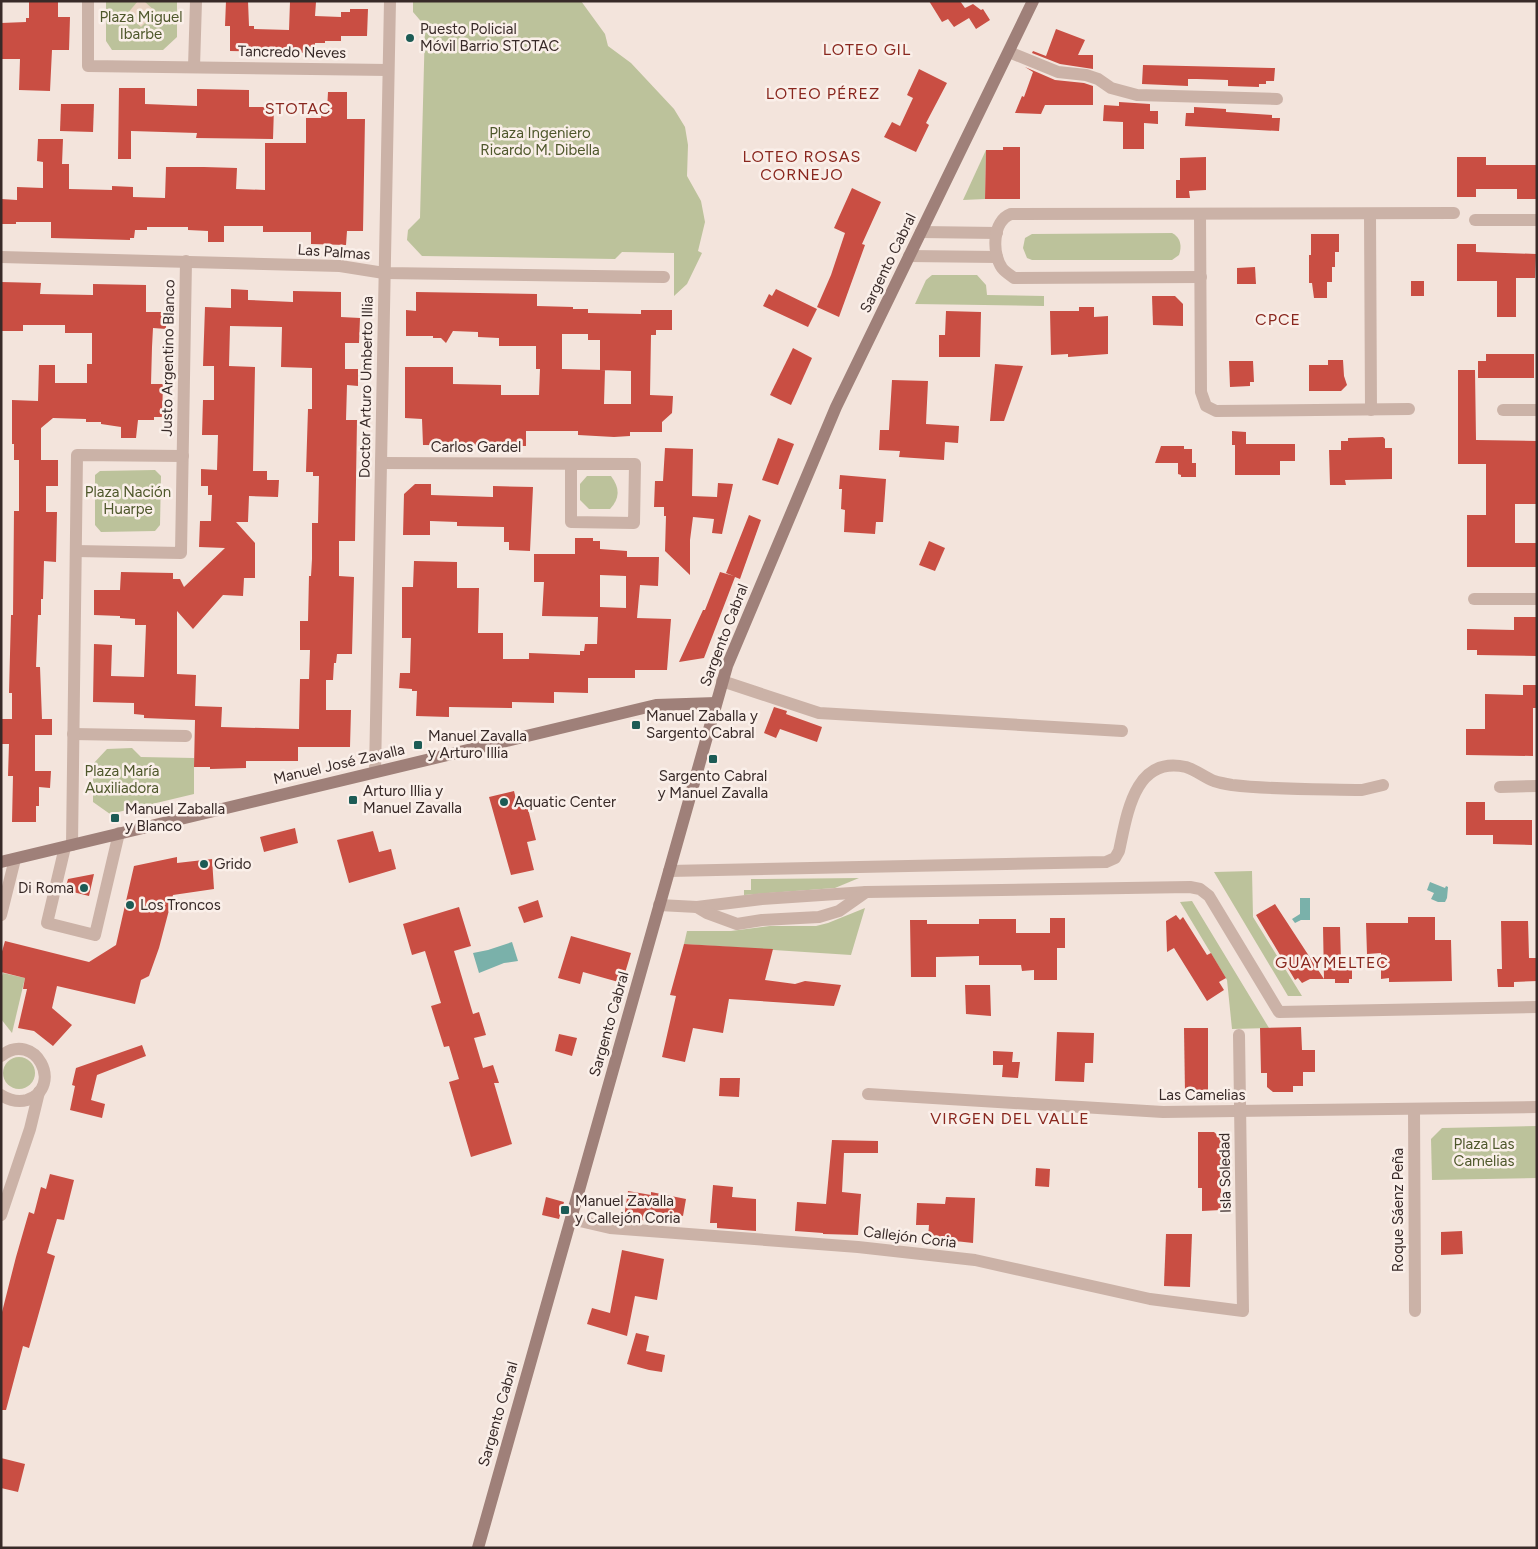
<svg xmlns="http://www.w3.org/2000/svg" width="1538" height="1549" viewBox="0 0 1538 1549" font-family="Figtree,sans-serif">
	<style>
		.green { fill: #bcc29b }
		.plaza { fill: #ebd3c3 }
		.water { fill: #7ab1aa }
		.building { fill: #c94e43; fill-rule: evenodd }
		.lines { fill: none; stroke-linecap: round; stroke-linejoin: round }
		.street { stroke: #cbb2a7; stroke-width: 12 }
		.secondary { stroke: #9f8079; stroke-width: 12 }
		.poi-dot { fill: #1c5b55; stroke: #faefe9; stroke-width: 2 }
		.labels { text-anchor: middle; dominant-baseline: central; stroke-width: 5; stroke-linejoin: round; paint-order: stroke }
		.park-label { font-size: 15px; fill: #4e572b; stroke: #faefe9 }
		.poi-label { font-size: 15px; fill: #382a28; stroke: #faefe9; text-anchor: start }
		.street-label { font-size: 15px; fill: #382a28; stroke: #faefe9 }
		.neighbourhood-label { font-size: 16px; letter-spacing: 1px; fill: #89271e; stroke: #faefe9 }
	</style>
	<rect width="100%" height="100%" fill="#f3e4dc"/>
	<g class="green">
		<polygon points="106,1 177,1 177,37 163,50 112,50 106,41"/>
		<polygon points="413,1 581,1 605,34 608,46 631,63 674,109 685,127 688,145 687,176 701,201 705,222 698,251 702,253 687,284 674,296 674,253 622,252 615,259 422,256 407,240 408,230 420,218 425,26 413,12"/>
		<polygon points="986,150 985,199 963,200"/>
		<path d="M 1172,233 C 1181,238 1182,246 1179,255 L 1172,260 L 1032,260 L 1027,258 L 1023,248 L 1025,238 L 1032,234 Z"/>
		<polygon points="932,275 977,275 986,285 987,295 1044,296 1044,306 915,304 926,280"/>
		<polygon points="155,470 161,476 160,525 155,531 101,532 95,525 95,475 100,471"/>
		<path d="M 587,476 L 611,476 C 620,488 620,498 610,509 L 589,509 L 580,500 L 580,484 Z"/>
		<polygon points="132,748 141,757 194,758 194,794 110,814 93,802 93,764 107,749"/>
		<polygon points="1252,871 1253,917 1302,996 1288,996 1214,872"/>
		<polygon points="859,878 835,888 744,895 744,890 751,890 751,879"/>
		<polygon points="1192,901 1269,1028 1232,1029 1227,980 1180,902"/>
		<polygon points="865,908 851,955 684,944 687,931 731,931 770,926 816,926 828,923"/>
		<polygon points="3,973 25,978 12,1033 1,1019 1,979"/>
		<circle cx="19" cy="1073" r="16"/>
		<polygon points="1537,1126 1537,1178 1432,1180 1431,1139 1442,1128"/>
	</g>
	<polygon class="plaza" points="138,1 144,1 156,12 141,27 127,14"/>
	<g class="water">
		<polygon points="1430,882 1445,888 1446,886 1448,887 1447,898 1445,902 1438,902 1431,899 1434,893 1427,890"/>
		<polygon points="1300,898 1310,898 1310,920 1301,920 1295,923 1292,919 1300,914"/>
		<polygon points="512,942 518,961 504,963 479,973 473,953 488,950"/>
	</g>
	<g class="building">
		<polygon points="29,1 58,1 58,17 70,17 69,50 52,50 50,91 19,90 20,59 1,59 1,23 26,22 26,18 29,18"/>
		<polygon points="226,1 248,1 249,26 254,26 254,29 289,30 290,2 316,2 315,16 341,17 341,12 350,12 350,9 368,9 367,36 341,36 341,41 325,41 325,43 315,43 315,53 230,51 230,26 225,26"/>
		<polygon points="929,1 960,1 965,8 973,4 981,10 983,9 990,20 976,29 969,18 954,27 948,19 942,22"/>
		<polygon points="1056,29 1085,40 1078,55 1093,55 1093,69 1060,64 1032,53 1033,51 1046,56"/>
		<polygon points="1143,65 1275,68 1274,81 1266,81 1266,84 1259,84 1259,87 1228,86 1228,80 1197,79 1188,79 1188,86 1142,84"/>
		<polygon points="1025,67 1055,80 1084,83 1093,86 1093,105 1045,105 1041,114 1015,113 1022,96 1024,97 1033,72"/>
		<polygon points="919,69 947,83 926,123 929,125 916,152 884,137 892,122 900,126 913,98 907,95"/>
		<polygon points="119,88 145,88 145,104 197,106 197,89 249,90 249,107 274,107 273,139 196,138 197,133 131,131 131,159 118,159"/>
		<polygon points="328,92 347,92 347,119 365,119 363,231 347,231 346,245 311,244 311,232 263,232 263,226 224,226 224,242 208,242 208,231 188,230 188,227 147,227 147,230 135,230 134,238 130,238 130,240 51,238 51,222 16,222 16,224 1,224 1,199 17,200 17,187 43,188 43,162 37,161 38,139 63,139 62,164 69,164 69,189 112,190 112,186 133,187 133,197 165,198 166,167 204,167 237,168 236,189 265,190 265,143 306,143 306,118 321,118 322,110 327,110"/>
		<polygon points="1119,102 1150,104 1150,111 1158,111 1158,124 1144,123 1144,149 1123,149 1123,122 1103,121 1104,105 1119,106"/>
		<polygon points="61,104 94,104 93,132 60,131"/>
		<polygon points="1194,107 1226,109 1226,112 1272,115 1272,118 1280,118 1279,131 1185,126 1186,113 1194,113"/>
		<polygon points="1003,147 1020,147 1020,199 985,199 986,150 1003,150"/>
		<polygon points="1206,157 1206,190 1189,191 1190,198 1176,198 1176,180 1180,180 1180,158"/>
		<polygon points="1457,157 1486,157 1486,165 1537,165 1537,199 1517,199 1517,189 1476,189 1476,197 1457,197"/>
		<polygon points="852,188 881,202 862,244 865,245 839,317 817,307 831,275 845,233 834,228"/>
		<polygon points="1311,234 1339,234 1339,252 1335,252 1335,267 1332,267 1332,282 1327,282 1327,298 1314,298 1312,283 1309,283 1309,255 1311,255"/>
		<polygon points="1457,244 1476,244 1476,252 1536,254 1535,278 1516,278 1516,317 1497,317 1497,281 1457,281"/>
		<polygon points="1255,267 1256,284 1237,284 1237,268"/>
		<rect x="1411" y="281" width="13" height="15"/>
		<polygon points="1,282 41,283 40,294 93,295 93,284 146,285 146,312 166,312 166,329 153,328 152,347 151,384 163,384 162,417 154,417 154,420 138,420 136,438 121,438 121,427 101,424 101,422 86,422 86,419 53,418 41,428 41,460 58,460 58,486 46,486 46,512 57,512 56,562 44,561 43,599 41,599 41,615 38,615 36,667 40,667 42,719 52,719 52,735 35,735 35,771 51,771 50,788 39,787 39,806 36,806 36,822 12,822 13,776 8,776 9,744 1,744 1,719 12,719 12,693 9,693 11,615 13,615 14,511 19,511 19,460 14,460 14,444 12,444 12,400 38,401 39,365 55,365 55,383 87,383 87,364 92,364 92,333 65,333 65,325 23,325 23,331 1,331"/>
		<path d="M 231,289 L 248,290 L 248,300 L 293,302 L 293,291 L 341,292 L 341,317 L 360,318 L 359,343 L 345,343 L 345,369 L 358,369 L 358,386 L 347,385 L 346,420 L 357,420 L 355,541 L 339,541 L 339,576 L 354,577 L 352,654 L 337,654 L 336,663 L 334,663 L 333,680 L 326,680 L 326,710 L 351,710 L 350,747 L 298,747 L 298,761 L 246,761 L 246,768 L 210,769 L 210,767 L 194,767 L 195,720 L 144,718 L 144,715 L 134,714 L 134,703 L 93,702 L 94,644 L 112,645 L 111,676 L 144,677 L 146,625 L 135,625 L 135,619 L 120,618 L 120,616 L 94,615 L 94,590 L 120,590 L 121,572 L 173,573 L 173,579 L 180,579 L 184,587 L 225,548 L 199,547 L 200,521 L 211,521 L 212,495 L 208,495 L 208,486 L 201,486 L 201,469 L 217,470 L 218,435 L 202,435 L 203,400 L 214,400 L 214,366 L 203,366 L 205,307 L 231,308 ZM 230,326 L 282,327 L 281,367 L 312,368 L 312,409 L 308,409 L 306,472 L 313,472 L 313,476 L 319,476 L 318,523 L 312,523 L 312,559 L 311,576 L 309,576 L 308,621 L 300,621 L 300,650 L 310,650 L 309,679 L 300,679 L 299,729 L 221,727 L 222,707 L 195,706 L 196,675 L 177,674 L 177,611 L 193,629 L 223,595 L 243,596 L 244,578 L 255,578 L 255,543 L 236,522 L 248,522 L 249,496 L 278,497 L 279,480 L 267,480 L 267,471 L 253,471 L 255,367 L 229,366 Z"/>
		<polygon points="776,289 817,309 808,327 763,306 769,294 772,296"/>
		<path d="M 416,292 L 537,294 L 537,306 L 573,307 L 573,309 L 588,309 L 588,313 L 641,314 L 641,310 L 672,310 L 672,330 L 656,330 L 656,335 L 651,335 L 650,395 L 673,396 L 672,413 L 662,422 L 662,432 L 630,432 L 630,436 L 614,437 L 578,435 L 578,431 L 526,431 L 526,446 L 423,445 L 422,419 L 405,418 L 405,367 L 453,367 L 453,384 L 501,385 L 501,395 L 539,395 L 540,369 L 536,369 L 536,346 L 499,346 L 499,338 L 478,337 L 478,332 L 453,331 L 446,343 L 441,338 L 433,338 L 433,336 L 406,336 L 406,310 L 416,311 ZM 562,334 L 588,334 L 588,340 L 600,340 L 600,370 L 631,371 L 631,404 L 604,404 L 605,370 L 562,369 Z"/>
		<polygon points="1152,296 1175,296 1183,304 1183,326 1153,325"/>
		<polygon points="1079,307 1094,307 1094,317 1108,316 1108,354 1068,357 1068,354 1051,355 1050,311 1079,311"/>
		<polygon points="946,311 981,312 980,357 939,357 939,335 945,335"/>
		<polygon points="793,348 812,358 791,405 770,395"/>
		<polygon points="1486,354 1534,354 1534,378 1478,378 1478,361 1486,361"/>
		<polygon points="1328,360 1343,360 1344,376 1347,385 1341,391 1309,391 1309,365 1328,365"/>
		<polygon points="1229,361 1253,361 1254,382 1250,382 1250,386 1230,387"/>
		<polygon points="995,364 1023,366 1004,421 990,421"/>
		<polygon points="1458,370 1475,370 1476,440 1537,441 1536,504 1515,504 1515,543 1537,543 1537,567 1467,567 1467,515 1486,515 1486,464 1458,464"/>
		<polygon points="892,380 928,381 926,424 959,426 958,443 945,442 944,460 899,457 900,451 879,450 880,430 889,430"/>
		<polygon points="1232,431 1246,432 1246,444 1295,444 1295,461 1280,461 1280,475 1235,475 1235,445 1232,445"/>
		<polygon points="1383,437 1385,439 1385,448 1392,448 1392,479 1345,480 1346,485 1330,485 1329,450 1341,450 1341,441 1348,441 1348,438"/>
		<polygon points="778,438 794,444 778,485 762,480"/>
		<polygon points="1161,446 1184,446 1184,449 1192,449 1192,463 1196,463 1196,477 1181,477 1181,475 1178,474 1178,463 1155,463"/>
		<polygon points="665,448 693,449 692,496 717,497 718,483 733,484 722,534 712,533 714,519 693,517 690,540 690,575 665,551 666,516 664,516 664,507 654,507 655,481 663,481"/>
		<polygon points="840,475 886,479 883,522 876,522 875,534 844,532 845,510 841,509 842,489 839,489"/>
		<polygon points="415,484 431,484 431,495 493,497 493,486 533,487 530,551 509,550 509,542 504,542 504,527 457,526 457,522 430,521 430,535 403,535 404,494"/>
		<polygon points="749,515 761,520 740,579 735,577 704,658 679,662 703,610 705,610 720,572 734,576 726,573"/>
		<path d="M 575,538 L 593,538 L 593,541 L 600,541 L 600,549 L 627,551 L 627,557 L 659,557 L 658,586 L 640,585 L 637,618 L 671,619 L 667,670 L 635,670 L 635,678 L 588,678 L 588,693 L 554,692 L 554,703 L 512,702 L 512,708 L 449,707 L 449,717 L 416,716 L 417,691 L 412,691 L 412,689 L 399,688 L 400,673 L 410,673 L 411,638 L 402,638 L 402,587 L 413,587 L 414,561 L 457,562 L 457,588 L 479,588 L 478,633 L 503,633 L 503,659 L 529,659 L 529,653 L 580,655 L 580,651 L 584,651 L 585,644 L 597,644 L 598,617 L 542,616 L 544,582 L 534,582 L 534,554 L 575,554 ZM 600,575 L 626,576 L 626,608 L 600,607 Z"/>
		<polygon points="929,541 945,548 935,571 919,565"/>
		<polygon points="1514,617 1537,617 1537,656 1477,655 1477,650 1467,650 1467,629 1514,630"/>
		<polygon points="1523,685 1537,685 1537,708 1533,708 1533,756 1466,755 1466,729 1485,729 1485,694 1523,695"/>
		<polygon points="774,707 787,711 786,714 822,727 817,742 780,729 776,738 764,733"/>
		<polygon points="514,791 517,803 526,801 536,840 527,842 534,870 511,875 489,797"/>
		<polygon points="1466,802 1485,802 1485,820 1532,820 1532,845 1493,844 1493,835 1466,835"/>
		<polygon points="295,828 298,843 264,852 260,837"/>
		<polygon points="373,831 379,852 391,849 396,869 349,883 337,840"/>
		<polygon points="177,857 177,863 212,859 214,889 173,895 159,948 149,976 141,980 135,1004 57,986 52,1008 72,1025 53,1046 34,1031 18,1028 27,989 23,989 25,978 1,972 1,955 5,941 89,962 116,945 134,866"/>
		<polygon points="94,874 89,896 65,890 68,879"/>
		<polygon points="538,900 543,917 524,923 518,907"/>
		<polygon points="1275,904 1324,979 1323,927 1340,927 1341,962 1352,962 1352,979 1349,979 1349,983 1335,983 1335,979 1310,979 1302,983 1298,978 1295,980 1256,915"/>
		<polygon points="459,907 471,946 454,951 473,1014 479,1012 486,1035 474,1038 483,1068 493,1065 499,1083 494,1083 512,1144 471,1157 449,1082 459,1079 449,1046 444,1047 431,1006 441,1003 425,951 412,955 403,924"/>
		<polygon points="1176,915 1180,920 1183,917 1207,955 1211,953 1226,978 1219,982 1224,990 1207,1001 1174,948 1167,952 1166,921"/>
		<polygon points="1408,917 1435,917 1435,940 1451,940 1452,981 1389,982 1389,978 1381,979 1381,953 1367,954 1366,923 1408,923"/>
		<polygon points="1050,918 1065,918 1065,948 1057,948 1057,980 1034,980 1034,970 1022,971 1021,965 979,965 979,956 936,957 936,977 911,977 910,920 927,920 927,924 979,924 979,919 1016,919 1016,933 1050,933"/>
		<polygon points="1501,921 1528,921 1529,958 1536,958 1537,981 1514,982 1514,987 1498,987 1497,969 1502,969"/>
		<polygon points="571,936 631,953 622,983 583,972 580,984 558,978"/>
		<polygon points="684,944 773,949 765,980 795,984 805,981 841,985 834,1006 729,999 723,1033 693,1028 685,1062 662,1057 676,996 670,995"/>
		<polygon points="965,985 990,985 991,1016 966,1014"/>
		<polygon points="1301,1027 1302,1050 1315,1050 1315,1072 1303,1072 1303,1086 1293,1086 1293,1092 1273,1092 1267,1087 1267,1073 1261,1073 1260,1028"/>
		<polygon points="1184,1028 1208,1028 1208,1093 1185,1093"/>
		<polygon points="1057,1032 1094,1033 1093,1063 1085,1063 1084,1082 1055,1081"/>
		<polygon points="559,1034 577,1038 572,1056 555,1051"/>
		<polygon points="142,1045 146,1056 97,1075 91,1100 105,1104 102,1118 70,1110 75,1086 72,1085 76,1068"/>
		<polygon points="993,1051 1013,1052 1012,1062 1020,1062 1018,1078 1002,1077 1003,1065 993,1065"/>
		<polygon points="720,1078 740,1078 739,1097 719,1096"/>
		<polygon points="1198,1132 1214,1132 1225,1142 1226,1181 1221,1181 1221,1210 1202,1211 1202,1188 1198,1188"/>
		<polygon points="832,1140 878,1141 878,1153 844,1153 842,1192 861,1194 858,1235 823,1234 823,1233 795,1231 797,1202 826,1204"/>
		<polygon points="1036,1168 1050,1169 1049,1187 1035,1186"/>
		<polygon points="50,1174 74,1180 64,1220 57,1219 47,1253 55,1256 29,1348 23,1346 6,1410 1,1410 1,1316 16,1257 29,1212 34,1214 41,1187 46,1189"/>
		<polygon points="713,1185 733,1187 732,1197 756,1199 756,1231 717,1228 717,1223 710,1223"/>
		<polygon points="628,1191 651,1195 651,1192 686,1199 683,1216 650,1211 647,1221 624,1217"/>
		<polygon points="546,1197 564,1202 559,1219 542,1215"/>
		<polygon points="946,1197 975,1198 973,1243 928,1238 929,1225 916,1225 917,1203 945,1204"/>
		<polygon points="1462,1231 1463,1254 1441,1255 1441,1232"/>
		<polygon points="1166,1234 1192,1234 1190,1287 1164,1286"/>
		<polygon points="622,1250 664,1259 657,1300 635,1296 627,1336 587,1324 592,1308 610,1313"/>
		<polygon points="636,1333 649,1336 646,1351 665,1355 662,1372 649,1370 627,1364"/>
		<polygon points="1,1458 25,1464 18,1492 1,1488"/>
	</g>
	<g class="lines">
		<g class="street">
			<polyline points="88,1 88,66 388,70"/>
			<polyline points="1009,52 1058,72 1086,75 1098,79 1111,88 1137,95 1277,99"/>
			<polyline points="194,67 196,1"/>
			<polyline points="1200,214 1201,392 1206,406 1216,411 1409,409"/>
			<polyline points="1370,214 1371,410"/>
			<polyline points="1475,220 1537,220"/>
			<polyline points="921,232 997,233"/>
			<polyline points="909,256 997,257"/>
			<polyline points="1,257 340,266 384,273 664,277"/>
			<path d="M 1201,277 L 1014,278 C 1010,275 1005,272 1002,268 C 992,253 992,221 1011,214 L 1454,213"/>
			<polyline points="1503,410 1537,410"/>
			<polyline points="381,463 635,464 634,523 571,522 571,464"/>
			<polyline points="76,551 181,553 186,261"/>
			<polyline points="1474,599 1537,599"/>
			<polyline points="722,681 819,713 1122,731"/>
			<polyline points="73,734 186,736"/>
			<polyline points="375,772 390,1"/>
			<polyline points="1500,787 1537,786"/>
			<polyline points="72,845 77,455 183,456"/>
			<polyline points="65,847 47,923 95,935 119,833"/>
			<path d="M 669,871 L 1106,862 L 1115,858 L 1119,851 C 1127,815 1134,755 1186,767 C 1196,770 1204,777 1214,781 C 1220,783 1226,784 1232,785 C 1275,790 1320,789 1362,790 L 1383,785"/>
			<polyline points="659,905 697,907 762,899 866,892 1190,887 1200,889 1209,896 1279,1012 1537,1007"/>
			<polyline points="697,907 707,913 737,924 762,920 819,917 839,911 866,892"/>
			<polyline points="1,915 15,859"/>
			<path d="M 1,1056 C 35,1029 65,1087 27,1100 C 17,1103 9,1100 1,1095"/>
			<polyline points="868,1094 1163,1112 1537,1107"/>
			<polyline points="1414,1109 1415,1311"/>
			<polyline points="1,1215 30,1129 39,1092"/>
			<polyline points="571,1219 610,1228 858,1247 975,1260 1150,1299 1243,1311 1239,1035"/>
		</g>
		<g class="secondary">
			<polyline points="1,862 656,705 716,703"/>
			<polyline points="478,1548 727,666 836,407 1033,1"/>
		</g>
	</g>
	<g class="poi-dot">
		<circle cx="410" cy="38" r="5"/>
		<rect x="631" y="720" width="10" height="10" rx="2.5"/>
		<rect x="413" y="740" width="10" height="10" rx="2.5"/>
		<rect x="708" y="754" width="10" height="10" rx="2.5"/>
		<rect x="348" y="795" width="10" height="10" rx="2.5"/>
		<circle cx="504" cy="802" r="5"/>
		<rect x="110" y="813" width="10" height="10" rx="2.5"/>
		<circle cx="204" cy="864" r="5"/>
		<circle cx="84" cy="888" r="5"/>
		<circle cx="130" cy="905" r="5"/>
		<rect x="560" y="1205" width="10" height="10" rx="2.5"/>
	</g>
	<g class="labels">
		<g class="park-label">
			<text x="141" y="17">Plaza Miguel<tspan x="141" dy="17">Ibarbe</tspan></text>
			<text x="540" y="133">Plaza Ingeniero<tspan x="540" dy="17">Ricardo M. Dibella</tspan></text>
			<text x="128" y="492">Plaza Nación<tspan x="128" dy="17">Huarpe</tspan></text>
			<text x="122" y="771">Plaza María<tspan x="122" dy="17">Auxiliadora</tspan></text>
			<text x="1484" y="1144">Plaza Las<tspan x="1484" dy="17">Camelias</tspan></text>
		</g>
		<g class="poi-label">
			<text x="420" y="29">Puesto Policial<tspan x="420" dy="17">Móvil Barrio STOTAC</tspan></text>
			<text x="646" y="716">Manuel Zaballa y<tspan x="646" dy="17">Sargento Cabral</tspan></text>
			<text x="428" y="736">Manuel Zavalla<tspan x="428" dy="17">y Arturo Illia</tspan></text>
			<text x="713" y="776" text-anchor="middle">Sargento Cabral<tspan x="713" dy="17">y Manuel Zavalla</tspan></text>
			<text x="363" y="791">Arturo Illia y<tspan x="363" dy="17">Manuel Zavalla</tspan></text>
			<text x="514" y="802">Aquatic Center</text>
			<text x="125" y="809">Manuel Zaballa<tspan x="125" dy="17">y Blanco</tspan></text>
			<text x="214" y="864">Grido</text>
			<text x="74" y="888" text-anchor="end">Di Roma</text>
			<text x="140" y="905">Los Troncos</text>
			<text x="575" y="1201">Manuel Zavalla<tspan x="575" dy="17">y Callejón Coria</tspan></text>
		</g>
		<g class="street-label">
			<text transform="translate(292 52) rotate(1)">Tancredo Neves</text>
			<text transform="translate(334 252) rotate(4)">Las Palmas</text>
			<text transform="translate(888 263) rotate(-64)">Sargento Cabral</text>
			<text transform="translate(168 358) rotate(-89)">Justo Argentino Blanco</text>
			<text transform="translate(366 387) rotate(-89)">Doctor Arturo Umberto Illia</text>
			<text x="476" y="447">Carlos Gardel</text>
			<text transform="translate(724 635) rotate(-69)">Sargento Cabral</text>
			<text transform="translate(339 764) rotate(-13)">Manuel José Zavalla</text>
			<text transform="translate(609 1024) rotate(-74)">Sargento Cabral</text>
			<text x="1202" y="1095">Las Camelias</text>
			<text transform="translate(1225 1173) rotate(-91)">Isla Soledad</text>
			<text transform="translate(1398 1210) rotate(-90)">Roque Sáenz Peña</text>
			<text transform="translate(910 1237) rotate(7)">Callejón Coria</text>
			<text transform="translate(498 1414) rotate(-74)">Sargento Cabral</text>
		</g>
		<g class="neighbourhood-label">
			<text x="867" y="49">LOTEO GIL</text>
			<text x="823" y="93">LOTEO PÉREZ</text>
			<text x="298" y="108">STOTAC</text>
			<text x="802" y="156">LOTEO ROSAS<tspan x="802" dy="18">CORNEJO</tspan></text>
			<text x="1278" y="319">CPCE</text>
			<text x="1332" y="962">GUAYMELTEC</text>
			<text x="1010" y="1118">VIRGEN DEL VALLE</text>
		</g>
	</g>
	<rect width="1538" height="1549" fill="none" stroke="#382a28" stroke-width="5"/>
</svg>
